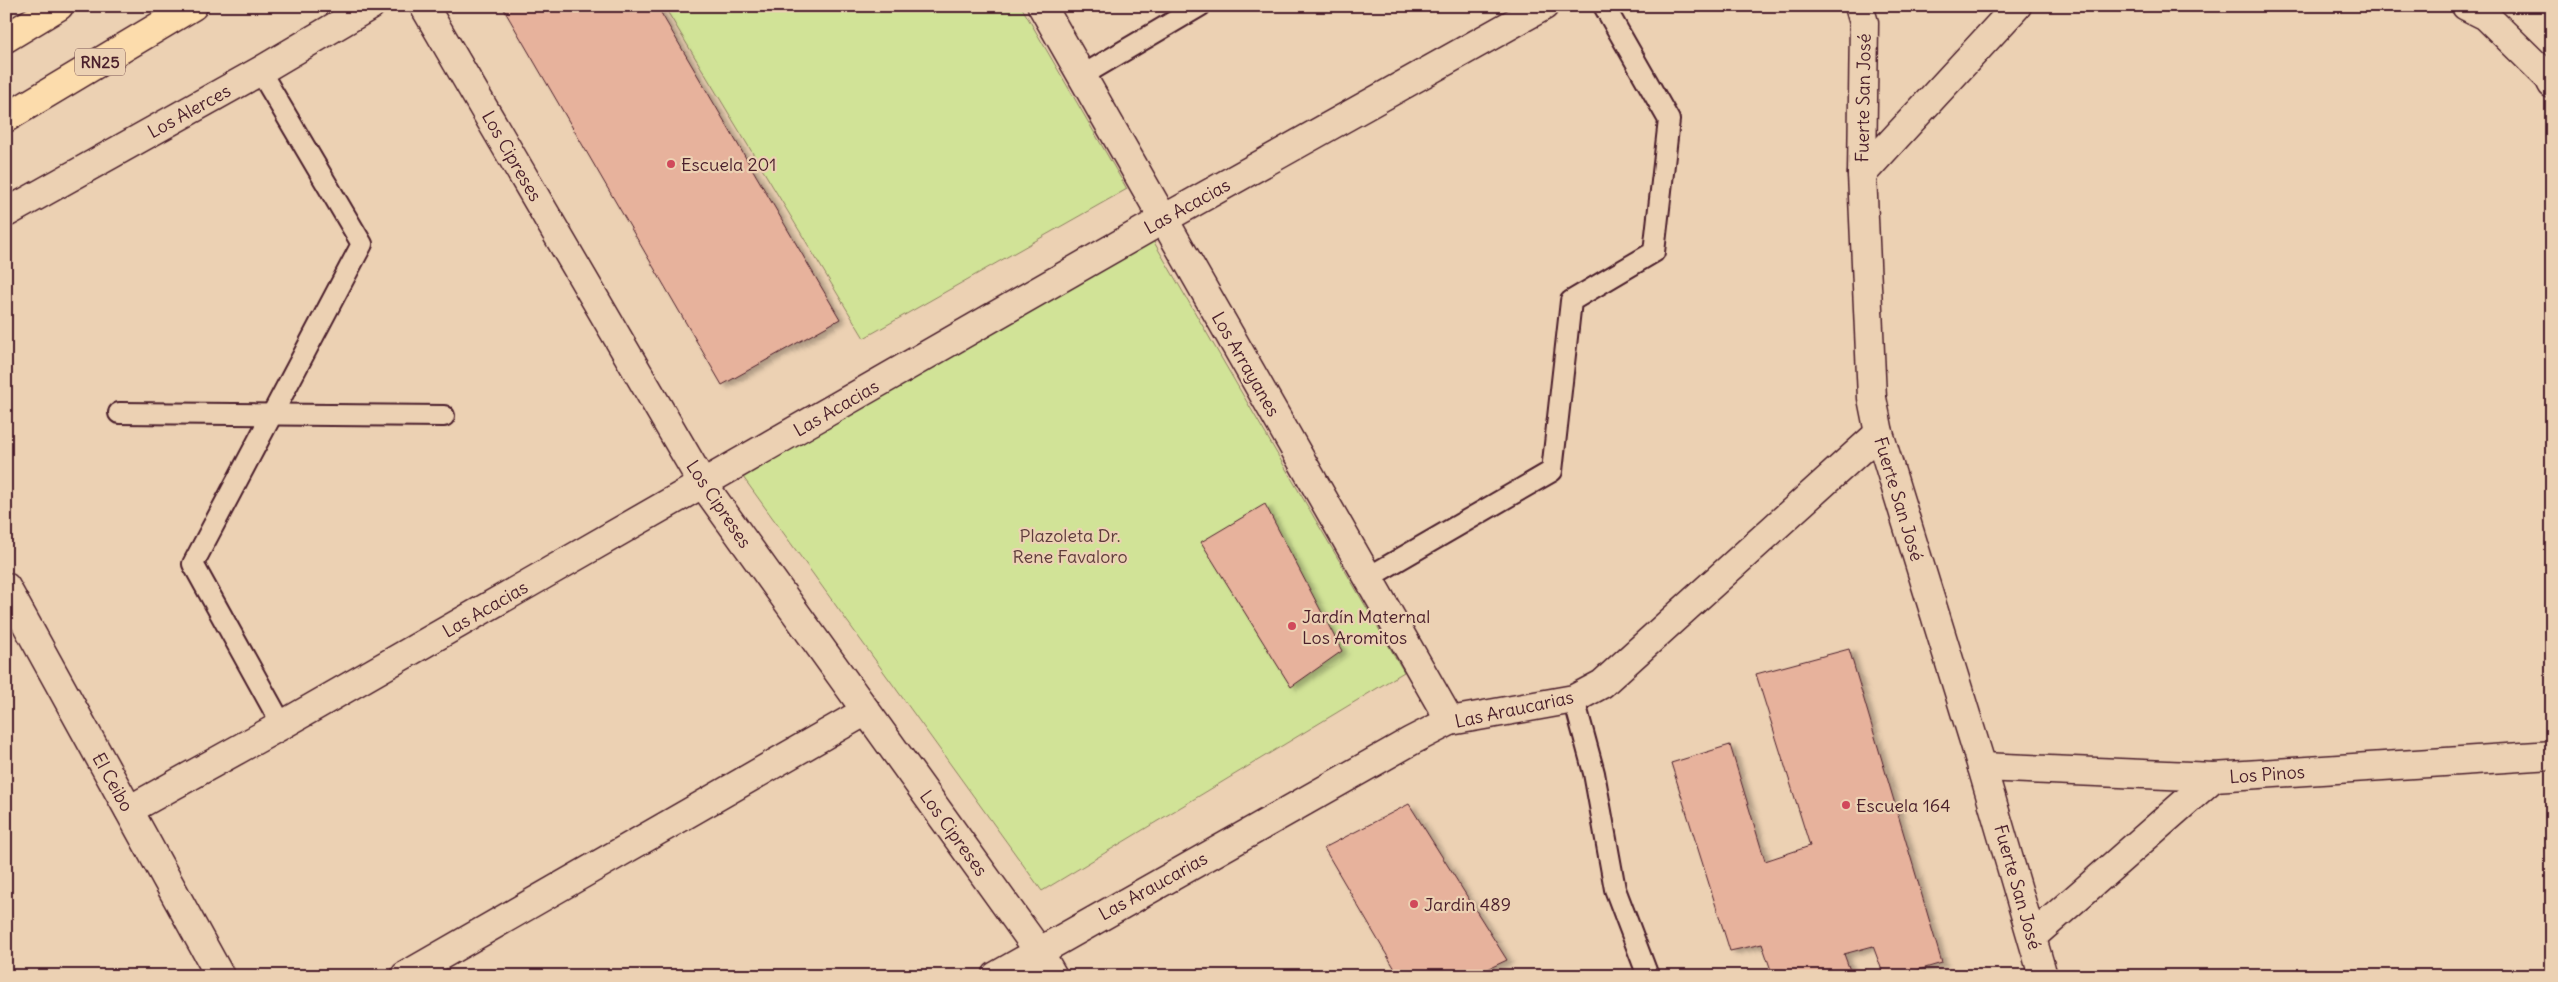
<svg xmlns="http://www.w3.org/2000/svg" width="2558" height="982" viewBox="0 0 2558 982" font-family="Delius,sans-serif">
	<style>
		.green { fill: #d1e397; stroke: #8e8161 }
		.building { fill: #e7b29c; stroke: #4a1f2b; filter: url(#shadow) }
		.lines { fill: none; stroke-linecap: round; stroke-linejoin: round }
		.service-casing { stroke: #4a1f2b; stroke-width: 24 }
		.minor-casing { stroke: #4a1f2b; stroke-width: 31 }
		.tertiary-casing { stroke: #4a1f2b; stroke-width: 31 }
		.trunk-casing { stroke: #4a1f2b; stroke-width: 31 }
		.service { stroke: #ecd1b3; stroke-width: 20 }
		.minor { stroke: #ecd1b3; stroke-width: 28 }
		.tertiary { stroke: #ecd1b3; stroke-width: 28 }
		.trunk { stroke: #fcdcac; stroke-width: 28 }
		.poi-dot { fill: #d1495b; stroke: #ecd1b3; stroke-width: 2 }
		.labels { text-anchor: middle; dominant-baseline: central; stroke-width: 4.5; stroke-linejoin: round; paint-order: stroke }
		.shield { fill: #ecd1b3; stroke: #7b5454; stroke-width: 1 }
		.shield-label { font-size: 16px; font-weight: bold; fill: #4a1f2b }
		.street-label { font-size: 18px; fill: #4a1f2b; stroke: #ecd1b3 }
		.poi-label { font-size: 18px; fill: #4a1f2b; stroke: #ecd1b3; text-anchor: start }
		.park-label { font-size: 18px; fill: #5e3c3b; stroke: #ecd1b3 }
	</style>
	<defs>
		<filter id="shadow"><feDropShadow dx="5.5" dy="3" stdDeviation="2.5" flood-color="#0004"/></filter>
	</defs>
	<rect width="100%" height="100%" fill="#ecd1b3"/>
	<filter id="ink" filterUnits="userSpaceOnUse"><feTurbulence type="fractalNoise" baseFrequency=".02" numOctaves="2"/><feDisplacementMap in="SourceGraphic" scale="10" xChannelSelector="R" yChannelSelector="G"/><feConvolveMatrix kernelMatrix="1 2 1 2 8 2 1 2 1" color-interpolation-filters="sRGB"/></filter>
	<g filter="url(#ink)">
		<g class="green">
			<polygon points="664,6 1021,6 1127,189 864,338"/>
			<polygon points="1151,237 1404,672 1042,891 743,477"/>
		</g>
		<g class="building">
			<polygon points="507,6 657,6 840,319 722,385 503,8"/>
			<polygon points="1265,504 1342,651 1291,687 1201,542"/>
			<polygon points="1849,649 1942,963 1898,976 1884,976 1873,946 1844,954 1852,976 1773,976 1762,944 1730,951 1671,763 1730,745 1765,861 1810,846 1756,674"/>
			<polygon points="1409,804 1507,960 1473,976 1399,976 1324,848"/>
		</g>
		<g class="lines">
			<defs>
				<g id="service">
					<polyline points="260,71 362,244 193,564 282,725"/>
					<polyline points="1083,75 1200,6"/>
					<polyline points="119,413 444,416"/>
					<polyline points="1369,577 1552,471 1571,301 1654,252 1669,120 1604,6"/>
					<polyline points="1574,699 1594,773 1615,889 1648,976"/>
				</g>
				<g id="minor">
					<polyline points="424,6 703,484 1038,950 1053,976"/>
					<polyline points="1042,6 1450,721"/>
					<polyline points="2466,6 2486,16 2549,78 2552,84"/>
					<polyline points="1862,174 2017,6"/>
					<polyline points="6,213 260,71 370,6"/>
					<polyline points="6,587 220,976"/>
					<polyline points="1982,767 2214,777 2552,755"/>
					<polyline points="129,810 282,725 1162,220 1544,6"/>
					<polyline points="2033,936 2214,777"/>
					<polyline points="405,976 866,711"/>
					<polyline points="996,976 1411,741 1450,721 1574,699 1602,684 1879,433"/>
				</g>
				<polyline id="tertiary" points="1859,6 1864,23 1862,174 1872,398 1879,433 1982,767 2043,976"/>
				<g id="trunk">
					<polyline points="6,38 59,6"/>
					<polyline points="6,118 193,6"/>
				</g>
			</defs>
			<use href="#service" class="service-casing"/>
			<use href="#minor" class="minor-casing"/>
			<use href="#tertiary" class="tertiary-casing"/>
			<use href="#trunk" class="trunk-casing"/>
			<use href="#service" class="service"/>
			<use href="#minor" class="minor"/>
			<use href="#tertiary" class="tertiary"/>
			<use href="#trunk" class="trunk"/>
		</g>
	</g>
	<g class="poi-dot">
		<circle cx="671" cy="164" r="5"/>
		<circle cx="1292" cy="626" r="5"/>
		<circle cx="1846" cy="805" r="5"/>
		<circle cx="1414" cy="904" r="5"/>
	</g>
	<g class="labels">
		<rect class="shield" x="75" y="48.5" width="50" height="27" rx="4"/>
		<g class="shield-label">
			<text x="100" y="62">RN25</text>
		</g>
		<g class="street-label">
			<text transform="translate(1863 98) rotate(-89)">Fuerte San José</text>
			<text transform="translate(189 111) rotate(-29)">Los Alerces</text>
			<text transform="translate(512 156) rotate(60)">Los Cipreses</text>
			<text transform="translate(1187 206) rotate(-29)">Las Acacias</text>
			<text transform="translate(1246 364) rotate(60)">Los Arrayanes</text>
			<text transform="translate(836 408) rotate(-30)">Las Acacias</text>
			<text transform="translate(1899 499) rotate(73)">Fuerte San José</text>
			<text transform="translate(719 504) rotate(56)">Los Cipreses</text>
			<text transform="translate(485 609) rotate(-30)">Las Acacias</text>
			<text transform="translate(1514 709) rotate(-12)">Las Araucarias</text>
			<text transform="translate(2267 774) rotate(-4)">Los Pinos</text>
			<text transform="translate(113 782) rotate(61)">El Ceibo</text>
			<text transform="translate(954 833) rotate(54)">Los Cipreses</text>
			<text transform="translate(1153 886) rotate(-29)">Las Araucarias</text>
			<text transform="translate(2018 887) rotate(74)">Fuerte San José</text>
		</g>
		<g class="poi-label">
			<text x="681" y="164">Escuela 201</text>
			<text x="1302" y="616">Jardín Maternal<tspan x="1302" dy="21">Los Aromitos</tspan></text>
			<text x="1856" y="805">Escuela 164</text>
			<text x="1424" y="904">Jardin 489</text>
		</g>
		<g class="park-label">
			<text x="1070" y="535">Plazoleta Dr.<tspan x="1070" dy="21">Rene Favaloro</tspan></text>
		</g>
	</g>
	<rect width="2558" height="982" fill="none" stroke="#ecd1b3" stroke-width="25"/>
	<rect x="12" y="12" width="2533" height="957" fill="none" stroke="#4a1f2b" stroke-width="2" filter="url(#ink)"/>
</svg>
